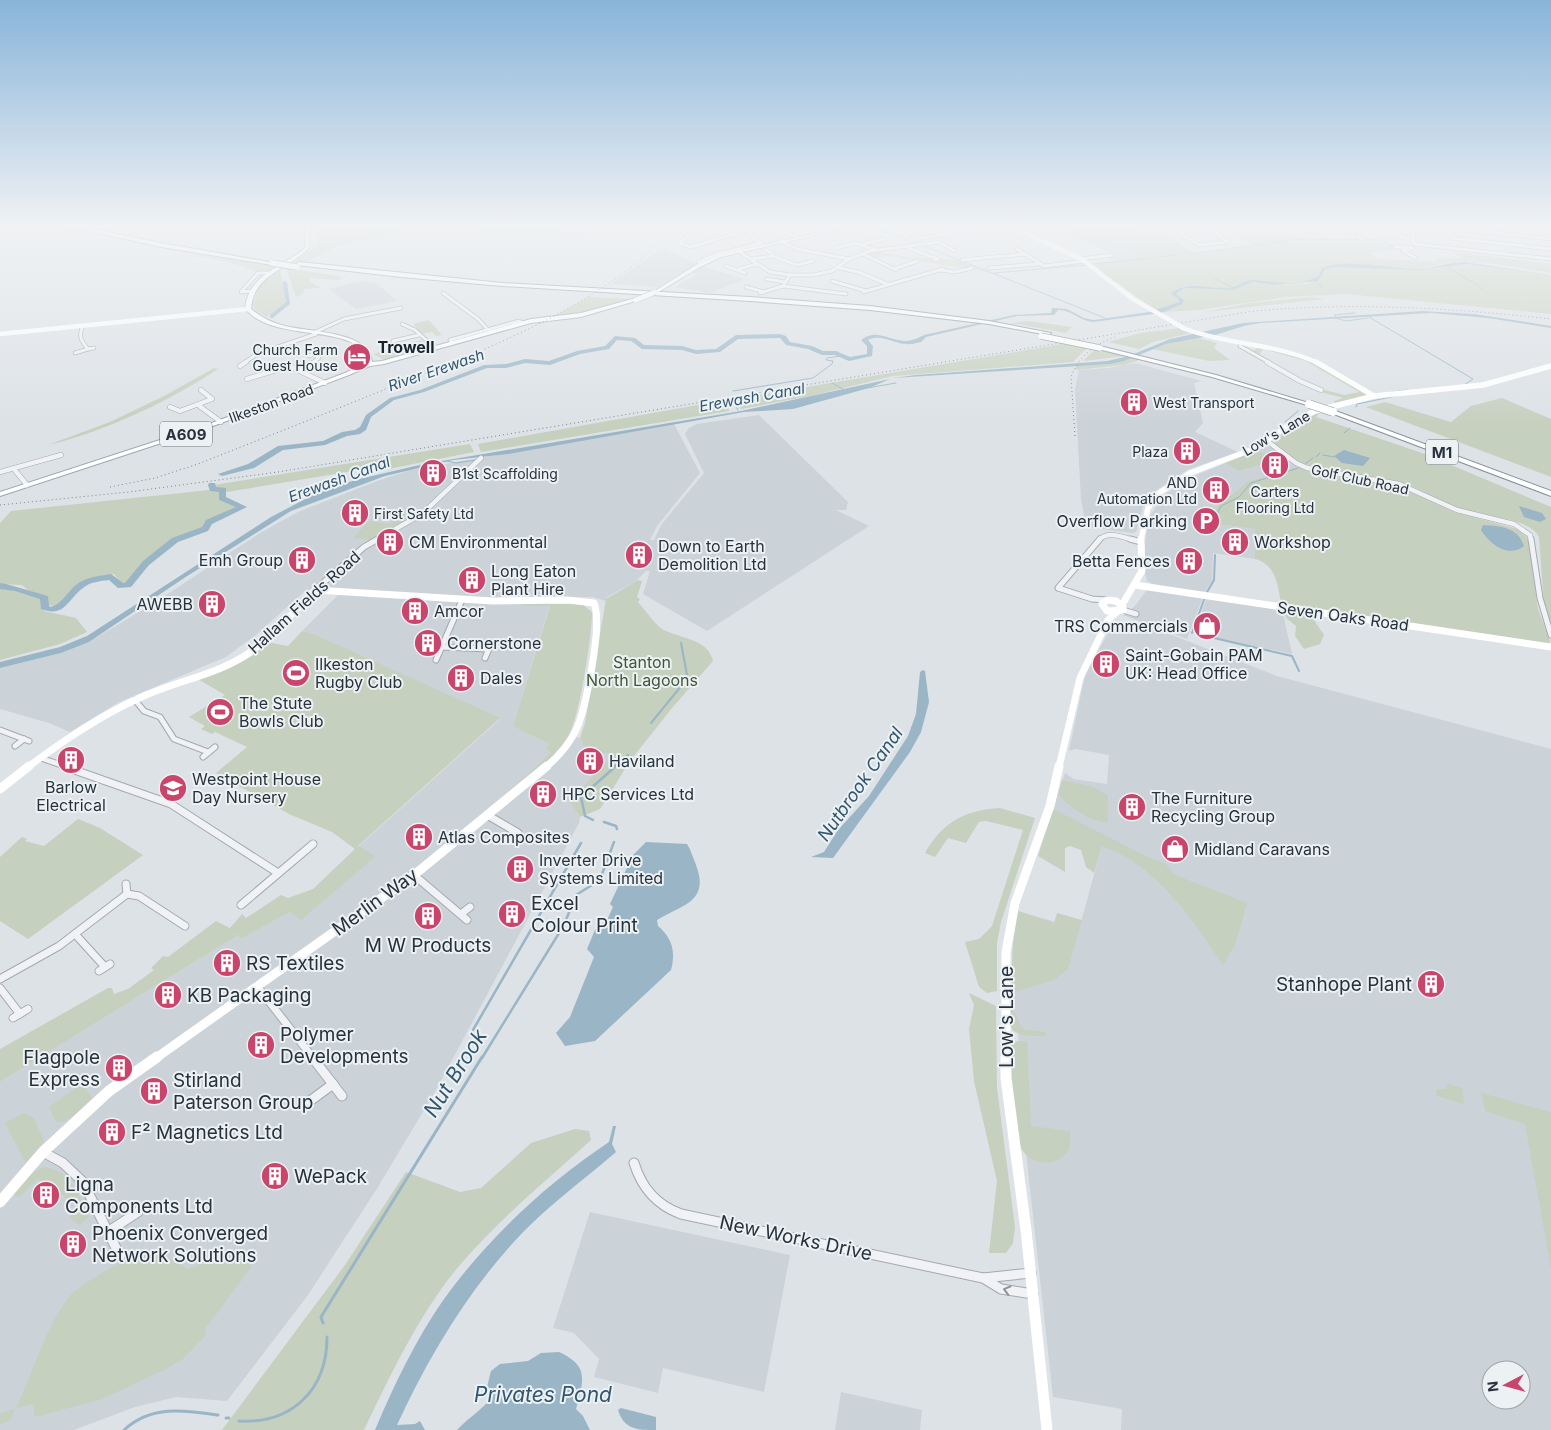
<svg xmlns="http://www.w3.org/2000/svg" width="1551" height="1430" viewBox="0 0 1551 1430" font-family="Inter,sans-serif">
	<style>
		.built { fill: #cbd2d8; fill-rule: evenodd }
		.green { fill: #c6d0bf }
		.water { fill: #99b5c6 }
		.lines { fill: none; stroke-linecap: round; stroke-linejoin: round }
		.stream-far3 { stroke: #99b5c6; stroke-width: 1 }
		.stream-far2 { stroke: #99b5c6; stroke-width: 2 }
		.stream-far1 { stroke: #99b5c6; stroke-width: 2.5 }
		.stream { stroke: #99b5c6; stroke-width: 3 }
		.canal { stroke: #99b5c6; stroke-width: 4 }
		.river { fill: #99b5c6; fill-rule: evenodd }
		.street-far4-casing { stroke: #a3aab0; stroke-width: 4.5 }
		.street-far3-casing { stroke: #a3aab0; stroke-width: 5.5 }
		.street-far2-casing { stroke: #a3aab0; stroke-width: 7 }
		.street-far1-casing { stroke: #a3aab0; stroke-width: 9 }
		.street-casing { stroke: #a3aab0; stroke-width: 11 }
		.primary-casing { stroke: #9da8b2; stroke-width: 2 }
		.highway-casing { stroke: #85929d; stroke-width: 2 }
		.street-far4 { stroke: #f0f2f5; stroke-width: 3 }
		.street-far3 { stroke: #f0f2f5; stroke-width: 4.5 }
		.street-far2 { stroke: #f0f2f5; stroke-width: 5 }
		.street-far1 { stroke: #f0f2f5; stroke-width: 7 }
		.street { stroke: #f0f2f5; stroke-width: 9 }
		.secondary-far4 { stroke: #fff; stroke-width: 4.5 }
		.secondary-far3 { stroke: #fff; stroke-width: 5.5 }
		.secondary-far2 { stroke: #fff; stroke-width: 7 }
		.secondary-far1 { stroke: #fff; stroke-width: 9 }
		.secondary { stroke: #fff; stroke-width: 11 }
		.primary { fill: #fff; fill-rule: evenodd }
		.highway { fill: #fff; fill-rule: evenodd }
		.rail { stroke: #77848f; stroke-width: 1; stroke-dasharray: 1 3; stroke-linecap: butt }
		.primary-bridge-casing { stroke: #9da8b2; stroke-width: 6; stroke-linecap: butt }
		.highway-bridge-far1-casing { stroke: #85929d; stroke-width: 7; stroke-linecap: butt }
		.highway-bridge-casing { stroke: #85929d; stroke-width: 9; stroke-linecap: butt }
		.secondary-bridge { stroke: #fff; stroke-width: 4.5 }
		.primary-bridge { stroke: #fff; stroke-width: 5 }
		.highway-bridge-far1 { stroke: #fff; stroke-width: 5.5 }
		.highway-bridge { stroke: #fff; stroke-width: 8 }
		.oneway { stroke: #8c9298 }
		.labels { text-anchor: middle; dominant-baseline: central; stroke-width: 4; stroke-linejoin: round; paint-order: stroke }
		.far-poi-label { font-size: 14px; fill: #27323c; stroke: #ecf1f4; text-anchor: end }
		.far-street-label { font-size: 14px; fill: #27323c; stroke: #ecf1f4 }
		.far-water-label { font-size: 15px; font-style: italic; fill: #33566f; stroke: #ecf1f4 }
		.shield { fill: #ecf1f4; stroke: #626b73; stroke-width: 1 }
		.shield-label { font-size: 15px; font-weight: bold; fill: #27323c }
		.far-quarter-label { font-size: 16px; font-weight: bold; fill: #1a232d; stroke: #ecf1f4 }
		.poi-label { font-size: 16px; fill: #27323c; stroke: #ecf1f4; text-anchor: start }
		.street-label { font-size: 16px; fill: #27323c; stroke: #ecf1f4 }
		.park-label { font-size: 16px; fill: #405835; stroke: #ecf1f4 }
		.water-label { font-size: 18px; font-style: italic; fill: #33566f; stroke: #ecf1f4 }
		.near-street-label { font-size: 19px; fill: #27323c; stroke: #ecf1f4 }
		.near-poi-label { font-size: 19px; fill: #27323c; stroke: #ecf1f4; text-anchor: start }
		.near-water-label { font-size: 21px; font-style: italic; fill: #33566f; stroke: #ecf1f4 }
	</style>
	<rect width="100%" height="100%" fill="#dde2e6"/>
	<g class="built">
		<polygon points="566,225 623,225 565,241 560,235"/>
		<polygon points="1108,243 1118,248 1126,247 1144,259 1115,262 1107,256 1116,255 1096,247"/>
		<polygon points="662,248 698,264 657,287 611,284"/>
		<polygon points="702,266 745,279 710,293 675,287 694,276 693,272"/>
		<polygon points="360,281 376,283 397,301 356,309 329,289"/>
		<polygon points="1135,363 1202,381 1194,383 1203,423 1195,432 1238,452 1187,470 1157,490 1144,503 1136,532 1133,533 1086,527 1081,499 1075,389 1079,370 1109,368"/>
		<polygon points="759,415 848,502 846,510 836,510 869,526 707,631 643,594 650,571 646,571 636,581 607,597 606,601 592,597 552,598 513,726 571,730 568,736 580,738 583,745 614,756 569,801 580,817 579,823 436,1090 378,1187 308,1295 227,1401 176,1397 135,1407 74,1430 0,1430 0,1082 238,935 241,939 290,912 376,856 358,847 500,719 314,634 302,631 338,595 317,593 304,592 257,634 226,657 119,702 70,732 49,723 0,709 0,668 61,653 89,642 154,603 260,533 298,512 377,481 411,470 674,424 700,473 657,526 650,540 654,540 661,525 704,473 685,434 689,428 697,424"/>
		<polygon points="1266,446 1271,447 1282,458 1298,467 1249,481 1237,493 1216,524 1255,529 1255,559 1213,553 1212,581 1204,593 1154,585 1147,581 1144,568 1144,549 1149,517 1164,495 1190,478 1225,463 1241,471 1274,461 1257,450"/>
		<polygon points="1147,590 1203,597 1187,639 1123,615 1134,607"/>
		<polygon points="1207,598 1282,609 1292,654 1193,633"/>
		<path d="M 1114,622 L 1141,623 L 1277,676 L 1551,749 L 1551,1430 L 1121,1430 L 1122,1409 L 1053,1397 L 1023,1125 L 1018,1030 L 1011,1007 L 1013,944 L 1018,911 L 1079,929 L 1102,846 L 1053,809 L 1065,773 L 1074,779 L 1107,784 L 1109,755 L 1076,749 L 1069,751 L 1085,675 ZM 1491,1370 L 1521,1370 L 1521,1400 L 1491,1400 Z"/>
		<polygon points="590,1212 790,1255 764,1392 663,1368 658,1393 594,1377 599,1359 574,1333 553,1328"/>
		<polygon points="841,1392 922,1410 920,1430 835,1430"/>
	</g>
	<g class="green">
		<polygon points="314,225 514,225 520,229 566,225 560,235 551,232 499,234 442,227 421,228 340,245 306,262 293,261 319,245"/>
		<polygon points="1098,225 1129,225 1140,232 1158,232 1195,253 1144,259 1126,247 1118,248 1108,243 1096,247 1057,227"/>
		<path d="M 1289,233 L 1299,240 L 1385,241 L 1396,247 L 1391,248 L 1394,250 L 1370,252 L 1377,259 L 1436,262 L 1440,265 L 1415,269 L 1333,265 L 1322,269 C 1309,294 1271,279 1250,280 C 1242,280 1237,288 1230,288 C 1206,290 1192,278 1171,294 L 1178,298 L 1179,302 L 1155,311 L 1117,282 L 1113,282 L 1111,280 L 1114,279 L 1105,276 L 1092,264 L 1190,255 L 1262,245 L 1253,246 L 1239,237 Z"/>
		<polygon points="874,251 908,257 957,260 988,272 888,256 876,258 866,254"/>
		<path d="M 1454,252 L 1551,264 L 1551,273 C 1522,269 1468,256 1440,264 L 1433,259 L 1460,258 Z"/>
		<polygon points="195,254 275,266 267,272 260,272 224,261 192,256"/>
		<polygon points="1467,264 1551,275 1551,314 1346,294 1286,297 1199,310 1162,312 1184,304 1184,300 1176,295 1184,288 1234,290 1252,282 1275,285 1306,284 1319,280 1326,269 1336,266 1417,270"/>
		<polygon points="286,268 344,277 339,280 311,278 309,281 320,288 304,289 303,294 296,297"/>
		<polygon points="280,270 286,293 285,305 267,317 255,310 252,305 260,285"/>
		<polygon points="588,297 631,299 578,313 553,317"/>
		<polygon points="1311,297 1325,299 1204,312 1250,303"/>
		<polygon points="429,320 442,335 436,336 432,332 421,334 413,324"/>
		<polygon points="1029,321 1072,327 1066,333 1010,323"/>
		<polygon points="1181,328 1191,333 1153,342 1139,349 1108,342 1141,333"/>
		<polygon points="1199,338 1217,343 1214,348 1230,360 1209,361 1152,349 1166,344"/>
		<polygon points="421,340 430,346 385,360 373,354"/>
		<polygon points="1068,343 1088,347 1073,362 893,376 810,396 741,409 735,399"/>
		<polygon points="1259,347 1305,358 1367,393 1367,396 1335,403 1334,401 1343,398 1321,392 1324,390 1345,395 1359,392 1306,361 1263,349 1259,355 1253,351"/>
		<polygon points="1095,349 1125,356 1083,361"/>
		<polygon points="1134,357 1142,359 1124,365 1076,370 1076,366 1111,364"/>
		<path d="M 214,368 L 218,369 C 169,401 107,431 48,445 L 110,422 L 166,395 Z"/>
		<polygon points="1502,398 1551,419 1551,477 1366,407 1385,402 1451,422 1471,406"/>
		<polygon points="726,400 729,411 481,452 478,444"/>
		<path d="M 1320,412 L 1316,417 L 1425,454 L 1551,507 L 1551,626 L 1544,605 L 1539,537 C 1528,516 1482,518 1461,510 C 1441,503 1424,490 1403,483 C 1374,474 1282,473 1274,440 C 1289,428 1303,419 1320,412 Z"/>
		<polygon points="470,444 474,452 378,471 376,467 227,492 225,489 214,487 214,485"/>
		<polygon points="1257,450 1275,461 1240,471 1225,463"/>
		<path d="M 1298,467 L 1339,477 L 1395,485 L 1455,512 L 1517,529 L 1526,536 L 1529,543 L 1538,609 L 1550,641 L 1549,644 L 1281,604 C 1278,586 1276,564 1255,559 L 1255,529 L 1216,524 L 1216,508 L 1249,481 Z"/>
		<polygon points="209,490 222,491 220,501 240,505 241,508 208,520 204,523 203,528 171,541 145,563 126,584 122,584 114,574 83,582 72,590 62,605 58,607 48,605 48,596 31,593 22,585 0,584 0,523 11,511"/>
		<polygon points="403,514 411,517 371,540 353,538 369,521 388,524"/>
		<path d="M 638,580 L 642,581 L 637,597 L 640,599 L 638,602 C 645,610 654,623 662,629 C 680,639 708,638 713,661 L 672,708 L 630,761 L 600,809 L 580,817 L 569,801 L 613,756 L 583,745 L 580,738 L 585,723 L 606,599 Z"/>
		<path d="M 0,587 C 15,588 29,593 43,599 L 44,611 L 76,618 L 87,632 L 60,644 L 0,660 Z"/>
		<path d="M 521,603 L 582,604 L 592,612 C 592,636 580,713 570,733 C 564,744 538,776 519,783 L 552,752 L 546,749 L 550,744 L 513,726 L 550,606 L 521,606 Z"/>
		<polygon points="1284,610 1310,614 1324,635 1320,644 1304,649 1295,636 1296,626 1286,618"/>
		<path d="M 302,631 L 314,634 L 500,718 L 358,846 L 376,856 L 301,920 L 290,912 L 241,939 L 238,935 L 0,1082 L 0,1049 L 108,988 L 112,988 L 114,994 L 128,989 L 154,970 L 151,968 L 163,956 L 168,957 L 216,921 L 230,928 L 242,914 L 246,918 L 281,895 L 288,898 L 313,889 L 355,849 L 332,832 L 289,814 L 216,773 L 247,747 L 215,732 L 212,734 L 201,729 L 205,726 L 189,717 L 225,695 L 198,679 C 223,670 249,663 267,642 L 288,646 Z"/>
		<path d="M 1062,780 L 1094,787 L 1108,796 L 1108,822 C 1096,825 1065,805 1058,794 Z"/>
		<path d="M 1000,808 L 1035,818 L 1001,922 L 997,943 L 997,991 L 987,993 L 979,987 L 965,942 L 979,939 L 992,926 L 1023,830 L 986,821 L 979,822 L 966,843 L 948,838 L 935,857 L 925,853 C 942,823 964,810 1000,808 Z"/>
		<path d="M 1053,809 L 1142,854 L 1166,864 L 1172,872 L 1180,877 L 1247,903 L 1235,945 L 1223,965 C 1193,920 1156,864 1102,846 L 1094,873 L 1086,867 L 1081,850 L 1070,846 L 1065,848 L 1065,872 L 1038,856 Z"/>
		<polygon points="78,819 100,828 143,855 28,939 0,921 0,857 22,837 27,839 25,841 44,846"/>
		<polygon points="1018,911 1054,923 1057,913 1082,920 1068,969 1054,980 1011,993 1013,944"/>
		<polygon points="969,993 996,1006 997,1088 1015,1227 1013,1243 1006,1253 989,1253 997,1181 974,1081 969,1029 974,1005"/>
		<path d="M 1009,1006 L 1013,1008 L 1022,1029 L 1046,1032 L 1045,1036 C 1037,1036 1014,1037 1011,1027 C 1009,1021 1010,1013 1009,1006 Z"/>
		<path d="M 1018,1041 L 1027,1041 L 1031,1126 L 1070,1131 C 1070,1137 1071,1145 1068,1151 C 1055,1170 1026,1164 1019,1144 L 1011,1094 L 1010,1044 Z"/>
		<path d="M 83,1083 L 92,1098 C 83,1106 69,1125 56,1122 L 49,1107 Z"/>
		<polygon points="1448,1084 1462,1088 1464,1104 1437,1096 1436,1089 1446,1089"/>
		<polygon points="1481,1093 1551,1112 1551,1268 1525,1124 1485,1111"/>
		<polygon points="24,1113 34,1118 44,1141 26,1163 5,1123"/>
		<path d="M 575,1129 L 589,1131 L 591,1140 C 546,1181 499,1219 459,1266 C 419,1314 391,1374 364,1430 L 222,1430 L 345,1265 L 406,1172 L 460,1192 L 481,1188 L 531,1143 Z"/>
		<path d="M 44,1167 C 70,1170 80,1196 89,1217 L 79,1225 L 69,1217 L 78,1206 L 38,1179 L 19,1197 L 14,1194 L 33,1172 Z"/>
		<path d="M 144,1250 L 157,1251 L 188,1269 L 232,1253 L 252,1266 L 205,1329 L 206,1335 L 183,1359 L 166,1369 L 102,1399 L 35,1417 L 33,1404 L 16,1408 L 9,1421 L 0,1424 L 0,1414 L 16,1408 C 34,1371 44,1330 69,1297 C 78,1285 129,1257 144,1250 Z"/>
	</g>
	<g class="water">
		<path d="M 1465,262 L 1551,275 L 1467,264 L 1417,270 L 1333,267 L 1325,270 L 1318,281 L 1275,285 L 1252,282 L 1234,290 L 1184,288 L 1176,294 L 1184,300 L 1183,304 L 1161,313 L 1093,322 C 1080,321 1072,310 1058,310 L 1054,315 L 1017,316 L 926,337 L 921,342 L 911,344 L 908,343 L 924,335 L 1014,315 L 1051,313 L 1052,308 L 1067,309 L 1084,318 L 1094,320 L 1149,312 L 1179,302 L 1178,298 L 1171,294 C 1187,279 1209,289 1229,288 C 1238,288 1242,279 1254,280 C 1275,281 1298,288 1318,276 L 1322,268 C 1346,258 1388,268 1415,269 C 1433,269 1447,262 1465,262 Z"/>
		<polygon points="1422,311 1474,314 1551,326 1551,328 1488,318 1431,313 1260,323 1244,326 1215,335 1166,344 1124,361 1111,364 893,378 916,375 1107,361 1129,356 1170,339 1243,323"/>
		<polygon points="890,379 869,388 793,409 744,412 508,454 453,460 385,476 291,511 184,578 89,642 61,653 0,668 0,662 60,647 87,636 271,517 311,496 355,480 424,464 741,411"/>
		<polygon points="1344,450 1370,458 1363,466 1342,463 1334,456"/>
		<polygon points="1519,506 1542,513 1546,519 1540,522 1524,517"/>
		<path d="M 1483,525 C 1500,526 1518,527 1524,546 C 1508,559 1489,543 1481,530 Z"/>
		<polygon points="923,670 925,671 929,702 921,732 910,752 833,858 811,857 824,852 838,830 869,796 908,736 916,714 920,672"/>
		<path d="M 646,842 L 687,844 C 691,850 693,858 696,865 C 710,902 682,905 657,920 L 658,926 C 672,938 676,951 671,970 L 595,1041 L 565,1046 L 556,1033 L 570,1017 L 594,957 L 587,949 L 595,930 L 608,918 L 613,907 L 610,904 L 633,855 Z"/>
		<path d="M 613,1126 L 616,1126 L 612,1144 L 616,1152 C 580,1183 542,1210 511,1245 C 463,1299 427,1360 397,1425 L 415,1424 L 420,1421 L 425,1430 L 375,1430 C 394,1385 416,1339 444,1299 C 489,1237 546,1184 609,1142 Z"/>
		<path d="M 559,1352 C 589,1366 584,1379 576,1409 L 583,1416 L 590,1430 L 457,1430 C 468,1418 482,1410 492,1397 L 487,1387 L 491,1371 L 500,1364 L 528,1361 L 541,1353 Z"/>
		<path d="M 621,1408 L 656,1417 L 656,1430 C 638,1430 624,1430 618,1410 Z"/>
	</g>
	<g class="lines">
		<g class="stream-far3">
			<polyline points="864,225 919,243"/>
			<polyline points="924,246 1105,318"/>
			<polyline points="1391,247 1393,250"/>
			<polyline points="1092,264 1198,253 1299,239 1382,240 1393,246"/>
			<polyline points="1444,265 1472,282"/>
			<polyline points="994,273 1086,265"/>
			<polyline points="1214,278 1234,288"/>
			<polyline points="1314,280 1322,287"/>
			<polyline points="1474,283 1484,290"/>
			<polyline points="1369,317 1473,379 1464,385"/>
			<polyline points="1336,318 1346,321 1368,318"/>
			<polyline points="1337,318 1334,315 1355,313"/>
			<polyline points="832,383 843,389"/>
			<polyline points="867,388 896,383"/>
			<polyline points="733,391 813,378 832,364 833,361 826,360 827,358 841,356"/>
			<polyline points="1391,392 1407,390"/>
			<polyline points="732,399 738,410"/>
			<polyline points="1356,407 1357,404 1396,396"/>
			<polyline points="1285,422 1298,411"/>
			<polyline points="1344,433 1350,428"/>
			<polyline points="1323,455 1334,457"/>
			<polyline points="1316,457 1320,453"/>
			<polyline points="447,461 456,463 476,460"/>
			<polyline points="1305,464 1313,458"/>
			<polyline points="1220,523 1218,512 1221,506 1239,497 1251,483 1298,468"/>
		</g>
		<g class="stream-far2">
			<polyline points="1207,592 1214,580 1215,555"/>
			<polyline points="1192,633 1205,597"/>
			<polyline points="1201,635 1292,656 1299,671"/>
			<polyline points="651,723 682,685 687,675 681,643"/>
			<polyline points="614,767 628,755"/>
		</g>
		<g class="stream-far1">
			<polyline points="593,820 585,816 581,797 616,766"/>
			<polyline points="604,822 616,826 617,829"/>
			<polyline points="473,1030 581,843"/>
			<polyline points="482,1058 564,925 576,895 592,885 602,874 614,842"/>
		</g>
		<g class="stream">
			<polyline points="323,1323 321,1317 482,1057"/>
			<polyline points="226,1418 229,1418"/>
			<path d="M 239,1421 C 292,1424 327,1390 327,1337"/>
			<path d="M 124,1430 C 151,1405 184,1410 218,1415"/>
		</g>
		<polyline class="canal" points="272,316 288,303 285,283"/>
		<g class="river">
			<path d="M 780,334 L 786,336 L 790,342 L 812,346 L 823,351 L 836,351 L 850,357 L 867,354 L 867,346 L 861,340 C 876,328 888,340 905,341 C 910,341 916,339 921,337 L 924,339 C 902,354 886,331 868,340 L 873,346 L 872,356 L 849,361 L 835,355 L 822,355 L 808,349 L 786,345 L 780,338 L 738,339 L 720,352 L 696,354 L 682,350 L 642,349 L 631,341 L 617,340 L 609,349 L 580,354 L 550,365 L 525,363 L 506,368 L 487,368 L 424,392 L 394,400 L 371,417 L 366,430 L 360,434 L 347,436 L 325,445 L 283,450 L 254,468 L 222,476 L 218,474 L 248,464 L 278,446 L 323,441 L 342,432 L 355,430 L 360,427 L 366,415 L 390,398 L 420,390 L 484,365 L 506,364 L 525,359 L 549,361 L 577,351 L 605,346 L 615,336 L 635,338 L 644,345 L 682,346 L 696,350 L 716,349 L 736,335 Z"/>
			<path d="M 209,483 L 215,483 L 216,487 L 226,488 L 226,497 L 247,507 L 212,524 L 208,531 L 178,542 L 149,565 L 131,587 L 118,588 L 109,580 C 100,581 90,582 83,588 C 67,600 65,618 41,609 L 40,599 L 15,591 L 0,589 L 0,583 L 6,584 L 48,596 L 49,606 L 51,607 C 62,604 67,592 76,585 C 85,577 99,576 111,574 L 123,583 L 125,583 L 143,561 L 172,538 L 202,527 L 206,520 L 236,507 L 219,500 L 219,492 L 210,491 L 208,485 Z"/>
		</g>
		<defs>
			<g id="street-far4">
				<polyline points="702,225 679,243 691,247 747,230"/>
				<polyline points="734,225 750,232 754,239 761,243"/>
				<polyline points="765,225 797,237"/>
				<polyline points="1184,225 1193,230"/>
				<polyline points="1302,225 1314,232"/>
				<polyline points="1338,225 1363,240"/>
				<polyline points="1385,225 1386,233 1414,240"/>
				<polyline points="1412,225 1414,243"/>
				<polyline points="1423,225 1551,239"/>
				<polyline points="1538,225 1544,230"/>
				<polyline points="932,227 944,235"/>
				<polygon points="1193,230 1210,230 1228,242 1199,245 1178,232"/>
				<polyline points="907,231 918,239"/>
				<polyline points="1215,233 1266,230 1276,234"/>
				<polyline points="1450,238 1551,249"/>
				<polyline points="910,240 972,230 978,225"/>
				<polyline points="781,241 797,249 849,259"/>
				<polyline points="862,244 884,239"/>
				<polyline points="1414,244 1551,259"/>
				<polyline points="1395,247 1412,248"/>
				<polyline points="836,248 855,243 874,249"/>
				<polyline points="908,248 938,259 935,260"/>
				<polyline points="1412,248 1403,251 1416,258"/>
				<polyline points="1017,249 1044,266 1085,261"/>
				<polyline points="765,250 772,253 772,256"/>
				<polyline points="738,251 770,272 790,275 813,275 832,271 849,259 870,251 939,242 955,251"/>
				<polyline points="863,254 896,270"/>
				<polyline points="751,259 772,256 797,265 813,261"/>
				<polyline points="1081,259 1112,255"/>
				<polyline points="962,260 1025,254"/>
				<polyline points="704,263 698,262 717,254 762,243"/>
				<polyline points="726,266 745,273"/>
				<polyline points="839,268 858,272 887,284"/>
				<polyline points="989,268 1038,264"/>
				<polyline points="739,269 757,264"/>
				<polyline points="894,269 917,261"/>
				<polyline points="940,270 955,272 972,268"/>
				<polyline points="766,279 785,282"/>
				<polyline points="832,281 866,291"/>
				<polyline points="783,286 846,294"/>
				<polyline points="746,287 765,292"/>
				<polyline points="252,291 241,292 258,273 271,273"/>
				<polyline points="863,292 943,269"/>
				<polyline points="443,293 478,319 490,332"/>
				<polyline points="760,293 783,286 790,275"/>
				<polyline points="402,324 415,330 434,347"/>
				<path d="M 83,326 C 78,336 81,341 88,349 L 94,348"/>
				<polyline points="313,333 344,319 401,308"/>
				<polyline points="393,341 419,335"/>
				<polyline points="452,342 450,340 519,321 523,323"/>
				<polyline points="1240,346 1270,363"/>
				<polyline points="75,353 88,349"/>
				<polyline points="309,356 319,352"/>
				<polyline points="244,363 257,354 316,334"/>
				<polyline points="312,363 319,358 313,354"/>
			</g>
			<g id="street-far3">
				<polyline points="1267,362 1300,381 1321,390"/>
				<polyline points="240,366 246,362"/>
				<polyline points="298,369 315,362"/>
				<polyline points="247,379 289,366 325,383"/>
				<polyline points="198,405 221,422"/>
				<polyline points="170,407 180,411 212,399 201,390"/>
				<polyline points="1267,441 1296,463 1307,468 1399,484 1457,510 1514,524 1530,535 1531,540"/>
				<polyline points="14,469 27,485"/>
				<polyline points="0,472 61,455"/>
				<polyline points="376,540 422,514 481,458"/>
				<path d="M 1099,540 C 1108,530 1124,538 1134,540"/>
			</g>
			<g id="street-far2">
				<polyline points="1100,539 1058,588 1092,599 1107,600"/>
				<polyline points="1130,539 1141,542"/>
				<polyline points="1531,539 1540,598 1551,635"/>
				<polyline points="315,590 364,547 378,539"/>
				<polyline points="1123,610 1136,614"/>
				<polyline points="442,647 489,649"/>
				<polyline points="485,658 491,644"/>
				<polyline points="436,660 462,600"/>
				<polyline points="135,700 144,711 160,717 174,739 208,752"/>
				<polyline points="0,730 29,741"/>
				<polyline points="15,746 24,739"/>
				<polyline points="203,757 215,747"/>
				<polyline points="41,758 67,767"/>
			</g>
			<g id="street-far1">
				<polyline points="63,766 171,804 278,873"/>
				<polyline points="489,816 518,833"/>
				<polyline points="414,875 467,920"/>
				<polyline points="126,884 127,894 139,896 185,926"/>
				<polyline points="241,905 313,844"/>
				<polyline points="461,914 470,907"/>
				<polyline points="75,934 105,967"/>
				<polyline points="99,971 110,964"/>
				<polyline points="0,979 59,946 127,894"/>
				<polyline points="257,986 313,1058"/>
				<polyline points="0,988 20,1014"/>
				<polyline points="13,1018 28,1009"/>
			</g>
			<g id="street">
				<polyline points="312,1057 342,1096"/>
				<polyline points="310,1101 333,1084"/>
				<polyline points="43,1152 63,1163 83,1182 120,1256"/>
				<path d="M 634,1163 C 642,1188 656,1205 681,1214 L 983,1278 L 1031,1273"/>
				<polyline points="109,1231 138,1212"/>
				<polyline points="983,1278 1001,1289 1033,1294"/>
			</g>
			<g id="primary">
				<path d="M 306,225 L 310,225 L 309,248 C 288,270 253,274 251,309 C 261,317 272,323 285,326 C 308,332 370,331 372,362 L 382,361 L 531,319 L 581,313 L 636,298 L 639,300 L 581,317 L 531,323 L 384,364 L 370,366 L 349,375 L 213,426 L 0,496 L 0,492 L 209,424 L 345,373 L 366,363 C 366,355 363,348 355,344 C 333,332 294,334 268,324 C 259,321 252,316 245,309 C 248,274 282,268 305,248 Z"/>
				<polygon points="853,225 859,225 721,257 700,267 657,293 653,292 696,265 718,255"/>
			</g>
			<g id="highway">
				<polygon points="52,225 73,225 161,243 275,263 272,265 161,247 75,228 73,230"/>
				<polygon points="299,262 502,283 750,297 870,306 989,321 1051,333 1048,335 989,324 870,310 750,301 502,286 401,277 297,265 296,264"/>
				<polygon points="1100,346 1216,375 1312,404 1307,405 1212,377 1098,349 1097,348"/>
				<polygon points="1333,410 1551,491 1551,496 1331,413 1331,411"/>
			</g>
		</defs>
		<use href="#street-far4" class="street-far4-casing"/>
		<use href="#street-far3" class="street-far3-casing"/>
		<use href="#street-far2" class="street-far2-casing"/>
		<use href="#street-far1" class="street-far1-casing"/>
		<use href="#street" class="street-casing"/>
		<use href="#primary" class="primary-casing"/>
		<use href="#highway" class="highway-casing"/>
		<use href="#street-far4" class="street-far4"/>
		<use href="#street-far3" class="street-far3"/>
		<use href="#street-far2" class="street-far2"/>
		<use href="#street-far1" class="street-far1"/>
		<use href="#street" class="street"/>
		<g class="secondary-far4">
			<polyline points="1008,225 1083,260 1133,299 1168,319"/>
			<path d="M 1183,328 C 1227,345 1275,343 1318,363"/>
			<polyline points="0,334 248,309"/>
		</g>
		<g class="secondary-far3">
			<polyline points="1316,362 1374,396"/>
			<polyline points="1141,540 1148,508 1159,493 1190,473 1256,448 1290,424 1315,411 1374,396 1483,385 1551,366"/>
		</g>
		<g class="secondary-far2">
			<polyline points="1135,585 1551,647"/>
			<polygon points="1107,600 1116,601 1123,607 1123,610 1107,611 1102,604"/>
			<polyline points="1122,605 1142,571 1141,539"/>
			<path d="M 28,767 C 64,740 102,714 144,696 C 177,681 215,675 246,655 C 272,638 293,612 315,590 L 493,601 L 568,600 L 594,603 C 603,624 586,706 577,728 C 570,743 558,757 546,767"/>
			<polyline points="1059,767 1080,678 1108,620 1117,612"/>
		</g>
		<g class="secondary-far1">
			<polyline points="0,789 29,766"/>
			<polyline points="156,1058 414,875 547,766"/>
			<polyline points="1006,1058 1006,952 1015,903 1050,806 1059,766"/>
		</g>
		<g class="secondary">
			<polyline points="1006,1057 1006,1078 1026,1230 1047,1430"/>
			<polyline points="0,1202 43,1152 109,1091 157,1057"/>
		</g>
		<use href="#primary" class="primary"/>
		<use href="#highway" class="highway"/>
		<g class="rail">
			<path d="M 1075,436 L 1071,377 C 1079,356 1094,345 1115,337"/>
			<path d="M 110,487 L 155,478 L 198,464 C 261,439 325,414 388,388 C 483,351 608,304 676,225"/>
			<path d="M 0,505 L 129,492 L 278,472 L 1254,311 C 1354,302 1452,308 1551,319"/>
		</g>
		<defs>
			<polyline id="primary-bridge" points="636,300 655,292"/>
			<g id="highway-bridge-far1">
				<polyline points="272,263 297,267"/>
				<polyline points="1041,336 1100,348"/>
			</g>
			<polyline id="highway-bridge" points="1309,404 1333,412"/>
		</defs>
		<use href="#primary-bridge" class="primary-bridge-casing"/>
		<use href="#highway-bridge-far1" class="highway-bridge-far1-casing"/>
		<use href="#highway-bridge" class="highway-bridge-casing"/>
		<polyline class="secondary-bridge" points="1168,319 1183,328"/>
		<use href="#primary-bridge" class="primary-bridge"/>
		<use href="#highway-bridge-far1" class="highway-bridge-far1"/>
		<use href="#highway-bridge" class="highway-bridge"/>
	</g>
	<defs><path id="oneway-chevron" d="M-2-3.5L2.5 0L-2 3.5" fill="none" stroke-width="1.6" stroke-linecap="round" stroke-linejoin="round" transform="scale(1.25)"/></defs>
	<use class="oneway" href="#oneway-chevron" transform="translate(1007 1290) rotate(-165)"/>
	<linearGradient id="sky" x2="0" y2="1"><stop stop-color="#88b4da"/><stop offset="0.53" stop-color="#f0f2f4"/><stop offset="1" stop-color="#f0f2f4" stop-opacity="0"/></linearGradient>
	<rect width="1551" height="425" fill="url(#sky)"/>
	<defs>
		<symbol id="hotel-disc" viewBox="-11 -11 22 22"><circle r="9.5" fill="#c9456c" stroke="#ecf1f4"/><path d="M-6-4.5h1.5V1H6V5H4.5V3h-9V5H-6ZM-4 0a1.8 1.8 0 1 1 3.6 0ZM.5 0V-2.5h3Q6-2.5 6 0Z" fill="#fff"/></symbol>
		<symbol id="building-disc" viewBox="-11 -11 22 22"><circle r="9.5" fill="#c9456c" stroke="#ecf1f4"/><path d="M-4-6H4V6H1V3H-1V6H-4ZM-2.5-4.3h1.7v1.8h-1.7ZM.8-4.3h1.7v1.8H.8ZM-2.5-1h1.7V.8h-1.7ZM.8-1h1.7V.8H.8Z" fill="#fff"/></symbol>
		<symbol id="parking-disc" viewBox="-11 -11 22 22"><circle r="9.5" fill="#c9456c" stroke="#ecf1f4"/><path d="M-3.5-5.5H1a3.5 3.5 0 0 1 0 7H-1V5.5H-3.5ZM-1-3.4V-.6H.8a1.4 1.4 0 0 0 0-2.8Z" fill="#fff"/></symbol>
		<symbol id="shop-disc" viewBox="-11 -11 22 22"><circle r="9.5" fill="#c9456c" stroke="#ecf1f4"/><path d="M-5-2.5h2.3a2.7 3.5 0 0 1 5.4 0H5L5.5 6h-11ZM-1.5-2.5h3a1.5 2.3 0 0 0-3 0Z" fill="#fff"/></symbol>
		<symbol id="stadium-disc" viewBox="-11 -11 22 22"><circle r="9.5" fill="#c9456c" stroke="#ecf1f4"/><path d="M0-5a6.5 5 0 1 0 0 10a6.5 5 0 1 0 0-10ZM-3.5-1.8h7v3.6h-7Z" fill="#fff"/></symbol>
		<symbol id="school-disc" viewBox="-11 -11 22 22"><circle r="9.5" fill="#c9456c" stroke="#ecf1f4"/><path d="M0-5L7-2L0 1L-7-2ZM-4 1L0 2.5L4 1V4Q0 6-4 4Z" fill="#fff"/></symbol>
	</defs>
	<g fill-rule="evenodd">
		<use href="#hotel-disc" x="341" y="341" width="32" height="32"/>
		<use href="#building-disc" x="1118" y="386" width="32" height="32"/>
		<use href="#building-disc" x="1171" y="435" width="32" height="32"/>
		<use href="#building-disc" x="1259" y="449" width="32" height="32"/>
		<use href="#building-disc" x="417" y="457" width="32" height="32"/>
		<use href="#building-disc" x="1200" y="474" width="32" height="32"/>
		<use href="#building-disc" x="339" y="497" width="32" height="32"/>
		<use href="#parking-disc" x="1190" y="505" width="32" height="32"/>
		<use href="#building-disc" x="374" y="526" width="32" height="32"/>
		<use href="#building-disc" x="1219" y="526" width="32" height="32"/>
		<use href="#building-disc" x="623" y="539" width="32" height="32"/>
		<use href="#building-disc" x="286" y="544" width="32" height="32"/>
		<use href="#building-disc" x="1173" y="545" width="32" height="32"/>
		<use href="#building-disc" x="456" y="564" width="32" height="32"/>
		<use href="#building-disc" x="196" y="588" width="32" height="32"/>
		<use href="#building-disc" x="399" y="595" width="32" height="32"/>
		<use href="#shop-disc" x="1191" y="610" width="32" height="32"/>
		<use href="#building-disc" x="412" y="627" width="32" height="32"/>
		<use href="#building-disc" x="1090" y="648" width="32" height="32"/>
		<use href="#stadium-disc" x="280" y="657" width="32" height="32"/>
		<use href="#building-disc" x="445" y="662" width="32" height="32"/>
		<use href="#stadium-disc" x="204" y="696" width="32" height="32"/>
		<use href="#building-disc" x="55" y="744" width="32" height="32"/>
		<use href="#building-disc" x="574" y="745" width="32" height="32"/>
		<use href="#school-disc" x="157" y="772" width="32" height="32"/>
		<use href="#building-disc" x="527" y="778" width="32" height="32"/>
		<use href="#building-disc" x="1116" y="791" width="32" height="32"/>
		<use href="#building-disc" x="403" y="821" width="32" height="32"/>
		<use href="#shop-disc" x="1159" y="833" width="32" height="32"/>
		<use href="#building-disc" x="504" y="853" width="32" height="32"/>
		<use href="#building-disc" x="496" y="898" width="32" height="32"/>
		<use href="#building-disc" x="412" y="900" width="32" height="32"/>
		<use href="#building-disc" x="211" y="947" width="32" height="32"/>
		<use href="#building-disc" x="1415" y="968" width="32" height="32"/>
		<use href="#building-disc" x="152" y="979" width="32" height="32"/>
		<use href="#building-disc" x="245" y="1029" width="32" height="32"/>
		<use href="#building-disc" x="103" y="1052" width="32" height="32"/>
		<use href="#building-disc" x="138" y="1075" width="32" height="32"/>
		<use href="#building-disc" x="96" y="1116" width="32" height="32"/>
		<use href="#building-disc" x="259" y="1160" width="32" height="32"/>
		<use href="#building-disc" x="30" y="1179" width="32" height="32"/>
		<use href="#building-disc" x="57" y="1228" width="32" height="32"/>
	</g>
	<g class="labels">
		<g class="far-poi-label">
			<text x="338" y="349">Church Farm<tspan x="338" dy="16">Guest House</tspan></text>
			<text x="1153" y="402" text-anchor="start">West Transport</text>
			<text x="1168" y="451">Plaza</text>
			<text x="452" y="473" text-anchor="start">B1st Scaffolding</text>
			<text x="1197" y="482">AND<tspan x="1197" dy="16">Automation Ltd</tspan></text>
			<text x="1275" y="491" text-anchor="middle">Carters<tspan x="1275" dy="16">Flooring Ltd</tspan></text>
			<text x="374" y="513" text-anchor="start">First Safety Ltd</text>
		</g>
		<g class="far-street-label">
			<text transform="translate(271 403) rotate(-20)">Ilkeston Road</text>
			<text transform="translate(1276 433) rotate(-30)">Low's Lane</text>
			<text transform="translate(1360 479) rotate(12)">Golf Club Road</text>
		</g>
		<g class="far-water-label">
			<text transform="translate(436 370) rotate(-19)">River Erewash</text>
			<text transform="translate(752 397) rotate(-10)">Erewash Canal</text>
			<text transform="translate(339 479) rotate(-20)">Erewash Canal</text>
		</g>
		<g class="shield">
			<rect x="160" y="421.5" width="52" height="25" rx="4"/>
			<rect x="1426" y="439.5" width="32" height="25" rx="4"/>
		</g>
		<g class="shield-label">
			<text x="186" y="434">A609</text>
			<text x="1442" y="452">M1</text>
		</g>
		<g class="far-quarter-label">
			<text x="406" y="347">Trowell</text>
		</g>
		<g class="poi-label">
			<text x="1187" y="521" text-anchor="end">Overflow Parking</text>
			<text x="409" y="542">CM Environmental</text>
			<text x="1254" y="542">Workshop</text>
			<text x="658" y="546">Down to Earth<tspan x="658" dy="18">Demolition Ltd</tspan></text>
			<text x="283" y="560" text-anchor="end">Emh Group</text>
			<text x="1170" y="561" text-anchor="end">Betta Fences</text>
			<text x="491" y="571">Long Eaton<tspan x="491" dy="18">Plant Hire</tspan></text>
			<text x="193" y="604" text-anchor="end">AWEBB</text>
			<text x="434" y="611">Amcor</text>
			<text x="1188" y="626" text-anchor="end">TRS Commercials</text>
			<text x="447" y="643">Cornerstone</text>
			<text x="1125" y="655">Saint-Gobain PAM<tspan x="1125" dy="18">UK: Head Office</tspan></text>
			<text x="315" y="664">Ilkeston<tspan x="315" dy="18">Rugby Club</tspan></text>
			<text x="480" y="678">Dales</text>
			<text x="239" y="703">The Stute<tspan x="239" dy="18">Bowls Club</tspan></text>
			<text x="609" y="761">Haviland</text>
			<text x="192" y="779">Westpoint House<tspan x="192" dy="18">Day Nursery</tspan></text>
			<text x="71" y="787" text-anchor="middle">Barlow<tspan x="71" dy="18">Electrical</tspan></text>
			<text x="562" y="794">HPC Services Ltd</text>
			<text x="1151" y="798">The Furniture<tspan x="1151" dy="18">Recycling Group</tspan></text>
			<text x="438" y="837">Atlas Composites</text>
			<text x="1194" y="849">Midland Caravans</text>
			<text x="539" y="860">Inverter Drive<tspan x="539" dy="18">Systems Limited</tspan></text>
		</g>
		<g class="street-label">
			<text transform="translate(304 602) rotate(-42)">Hallam Fields Road</text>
			<text transform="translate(1343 616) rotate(8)">Seven Oaks Road</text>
		</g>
		<g class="park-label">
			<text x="642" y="662">Stanton<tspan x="642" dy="18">North Lagoons</tspan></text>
		</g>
		<g class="water-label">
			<text transform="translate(860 784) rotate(-55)">Nutbrook Canal</text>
		</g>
		<g class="near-street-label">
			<text transform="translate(375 902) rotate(-36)">Merlin Way</text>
			<text transform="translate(1006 1017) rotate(-90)">Low's Lane</text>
			<text transform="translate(796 1238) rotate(12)">New Works Drive</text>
		</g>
		<g class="near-poi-label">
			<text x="531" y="903">Excel<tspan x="531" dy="22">Colour Print</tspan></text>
			<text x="428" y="945" text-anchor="middle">M W Products</text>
			<text x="246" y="963">RS Textiles</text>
			<text x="1412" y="984" text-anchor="end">Stanhope Plant</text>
			<text x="187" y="995">KB Packaging</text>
			<text x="280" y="1034">Polymer<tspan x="280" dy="22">Developments</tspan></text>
			<text x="100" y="1057" text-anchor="end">Flagpole<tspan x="100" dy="22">Express</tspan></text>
			<text x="173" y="1080">Stirland<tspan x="173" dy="22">Paterson Group</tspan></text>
			<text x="131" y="1132">F² Magnetics Ltd</text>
			<text x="294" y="1176">WePack</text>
			<text x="65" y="1184">Ligna<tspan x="65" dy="22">Components Ltd</tspan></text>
			<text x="92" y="1233">Phoenix Converged<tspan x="92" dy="22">Network Solutions</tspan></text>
		</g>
		<g class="near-water-label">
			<text transform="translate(455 1073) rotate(-58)">Nut Brook</text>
			<text x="543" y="1394">Privates Pond</text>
		</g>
	</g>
	<g transform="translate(1506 1385) rotate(264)"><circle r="24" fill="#ecf1f4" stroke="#9da5aa"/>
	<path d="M0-4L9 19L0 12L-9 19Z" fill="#c9456c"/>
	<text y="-8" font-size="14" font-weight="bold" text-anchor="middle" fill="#27323c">N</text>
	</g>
</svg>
